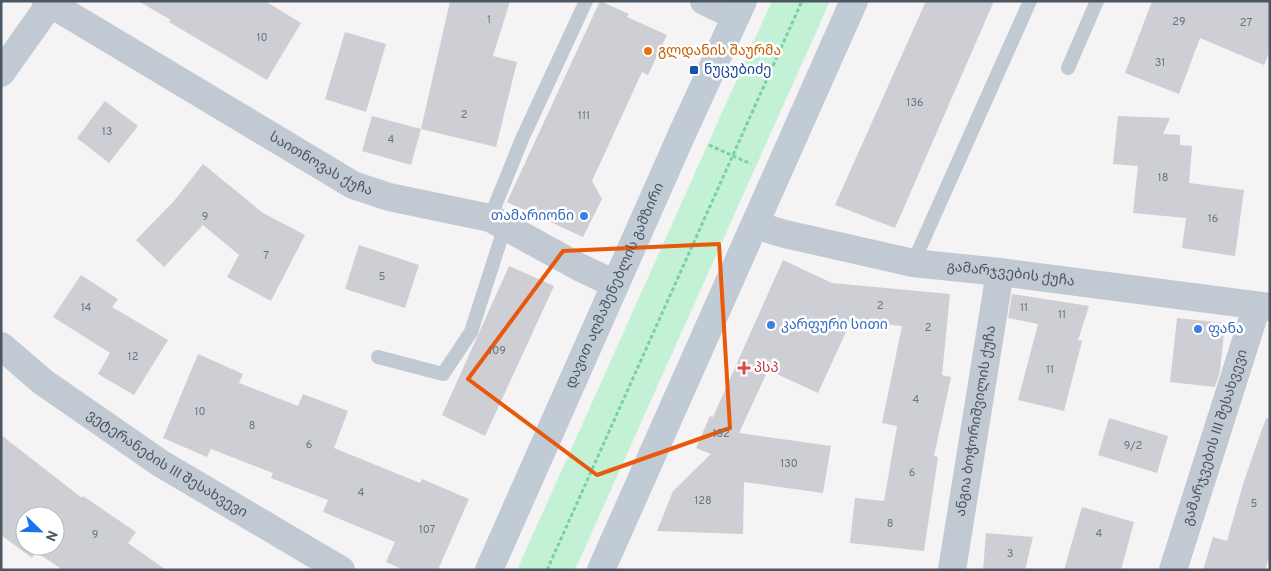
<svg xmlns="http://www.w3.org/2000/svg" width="1271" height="571" viewBox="0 0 1271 571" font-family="Overpass,'Noto Sans Georgian',sans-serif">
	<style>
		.green { fill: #c3f1d5 }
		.building { fill: #cdcfd5; fill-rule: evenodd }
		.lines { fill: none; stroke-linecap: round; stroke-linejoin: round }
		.path { stroke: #7ad0a6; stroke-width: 3; stroke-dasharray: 4 2.5; stroke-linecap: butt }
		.lane { stroke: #c1cad2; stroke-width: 14 }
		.street { stroke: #c1cad2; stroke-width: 28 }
		.secondary { stroke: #c1cbd6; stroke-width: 28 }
		.marked { fill: none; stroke: #e8590c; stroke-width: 4; stroke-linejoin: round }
		.food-dot { fill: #e8710a; stroke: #fff; stroke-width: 2 }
		.transit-dot { fill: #1a4fb4; stroke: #fff; stroke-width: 2 }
		.shop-dot { fill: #3f7fe0; stroke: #fff; stroke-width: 2 }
		.health-dot { fill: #e0444e; stroke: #fff; stroke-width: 2 }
		.labels { text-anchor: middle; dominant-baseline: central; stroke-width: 5; stroke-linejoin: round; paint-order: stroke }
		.number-label { font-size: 11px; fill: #6b747e }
		.food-label { font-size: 14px; fill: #c56008; stroke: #fff; text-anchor: start }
		.transit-label { font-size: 14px; fill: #164399; stroke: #fff; text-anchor: start }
		.street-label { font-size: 14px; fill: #4a5661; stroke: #fff }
		.shop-label { font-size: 14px; fill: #366cbe; stroke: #fff; text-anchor: start }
		.health-label { font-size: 14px; fill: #be3a42; stroke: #fff; text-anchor: start }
	</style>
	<rect width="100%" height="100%" fill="#f5f3f3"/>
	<polygon class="green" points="772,1 830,1 575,570 517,570"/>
	<g class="building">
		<polygon points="138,1 265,1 301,23 267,80 169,22 171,20"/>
		<polygon points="450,1 510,1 493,56 517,62 496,147 421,129"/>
		<polygon points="600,1 629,14 627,17 667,35 648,75 642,72 592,181 602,199 583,237 507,202"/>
		<polygon points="926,1 994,1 895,228 835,205"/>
		<polygon points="1152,1 1270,1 1270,51 1264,65 1200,38 1179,94 1125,73"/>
		<polygon points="345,32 386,44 366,112 325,99"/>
		<polygon points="105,101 138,126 109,163 77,138"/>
		<polygon points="372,116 421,129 411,165 362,151"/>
		<polygon points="1118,116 1170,118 1163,134 1180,135 1180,145 1192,146 1189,183 1244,190 1235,256 1182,248 1186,218 1133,213 1138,166 1113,164"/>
		<polygon points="203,164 263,213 305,235 271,301 227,277 239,255 203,225 164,267 136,240 174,201"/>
		<polygon points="359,245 419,265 405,308 345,289"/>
		<polygon points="783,260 832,283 950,294 942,375 951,377 934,456 938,457 924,551 850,543 855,498 884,501 897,426 882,423 902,326 851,321 818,393 768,370 739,433 831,446 823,493 744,482 743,534 657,531 673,491 711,454 696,448 710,416 713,417"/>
		<polygon points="509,266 554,286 485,436 442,415"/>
		<polygon points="81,275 118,299 112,307 168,340 134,395 98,374 110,353 53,317"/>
		<polygon points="1012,294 1089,306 1078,340 1082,341 1064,411 1018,400 1038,324 1008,318"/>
		<polygon points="1177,318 1225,323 1220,371 1215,387 1170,382"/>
		<polygon points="198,354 243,374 239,383 298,406 303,394 348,411 334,448 420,483 422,479 469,499 438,570 404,570 386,562 395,542 323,512 328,500 271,478 273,473 211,449 207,457 163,438"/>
		<polygon points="1109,418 1168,436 1157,473 1098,455"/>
		<polygon points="1266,418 1270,419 1270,555 1265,570 1203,570 1213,537 1227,541 1244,481"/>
		<path d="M 1,435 L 82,498 L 83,496 L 136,532 L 128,543 L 166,570 L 63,570 L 36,552 L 32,558 L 1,535 ZM 25,516 L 55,516 L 55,546 L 25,546 Z"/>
		<polygon points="1082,507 1134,522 1121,570 1064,570"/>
		<polygon points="986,533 1033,537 1025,570 983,570"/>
	</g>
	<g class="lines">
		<g class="path">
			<polyline points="709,145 751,164"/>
			<polyline points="547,570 802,1"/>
		</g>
		<g class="lane">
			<polyline points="1068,68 1097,1"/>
			<polyline points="490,218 522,139 586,1"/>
			<polyline points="913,263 1030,1"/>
			<polyline points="378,357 443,374 471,332 505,226"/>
		</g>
		<g class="street">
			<path id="s1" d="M 46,1 L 353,185 L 389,197 L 490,218 L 579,267 L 615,284"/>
			<polyline points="704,1 736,16"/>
			<polyline points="1,73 50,4"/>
			<path id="s2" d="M 755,225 L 785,234 L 913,263 L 1000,272 L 1270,307"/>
			<path id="s3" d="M 1,346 L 43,382 L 160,463 L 341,570"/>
			<path id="s4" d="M 952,570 L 1000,272"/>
			<path id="s5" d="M 1173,570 L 1257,306"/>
		</g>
		<g class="secondary">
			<path id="s6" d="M 489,570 L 682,134 L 743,1"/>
			<polyline points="601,570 854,1"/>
		</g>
	</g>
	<path class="marked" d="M 719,244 L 730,428 L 597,475 L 468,379 L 563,251 Z"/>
	<circle class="food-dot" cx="648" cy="51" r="5"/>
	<rect class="transit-dot" x="689" y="65" width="10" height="10" rx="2.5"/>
	<g class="shop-dot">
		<circle cx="584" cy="216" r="5"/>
		<circle cx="771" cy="325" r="5"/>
		<circle cx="1198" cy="329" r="5"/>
	</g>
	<path class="health-dot" d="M741.5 360.5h5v5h5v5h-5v5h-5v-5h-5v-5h5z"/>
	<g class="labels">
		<g class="number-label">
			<text x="489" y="20">1</text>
			<text x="1179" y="22">29</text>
			<text x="1246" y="23">27</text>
			<text x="262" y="38">10</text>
			<text x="1160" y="63">31</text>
			<text x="915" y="103">136</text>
			<text x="464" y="115">2</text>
			<text x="584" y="116">111</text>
			<text x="107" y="132">13</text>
			<text x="391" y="140">4</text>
			<text x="1163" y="178">18</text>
			<text x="205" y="217">9</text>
			<text x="1213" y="219">16</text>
			<text x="266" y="256">7</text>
			<text x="382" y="277">5</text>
			<text x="880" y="306">2</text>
			<text x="86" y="308">14</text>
			<text x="1024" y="308">11</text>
			<text x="1062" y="315">11</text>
			<text x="928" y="328">2</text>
			<text x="497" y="351">109</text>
			<text x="133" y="357">12</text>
			<text x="1050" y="370">11</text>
			<text x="916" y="400">4</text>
			<text x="200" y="412">10</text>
			<text x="252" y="426">8</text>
			<text x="721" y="434">132</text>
			<text x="309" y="445">6</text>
			<text x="1133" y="446">9/2</text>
			<text x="789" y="464">130</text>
			<text x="912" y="473">6</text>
			<text x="361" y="493">4</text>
			<text x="703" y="501">128</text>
			<text x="1254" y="504">5</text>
			<text x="890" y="524">8</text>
			<text x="427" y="530">107</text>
			<text x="1099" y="534">4</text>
			<text x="95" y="535">9</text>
			<text x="1010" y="554">3</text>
		</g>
		<g class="food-label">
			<text x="658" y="51">გლდანის შაურმა</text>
		</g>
		<g class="transit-label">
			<text x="704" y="70">ნუცუბიძე</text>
		</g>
		<g class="street-label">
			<text stroke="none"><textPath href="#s1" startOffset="320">საითნოვას ქუჩა</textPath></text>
			<text stroke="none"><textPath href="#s2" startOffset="261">გამარჯვების ქუჩა</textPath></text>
			<text stroke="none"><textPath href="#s6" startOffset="311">დავით აღმაშენებლის გამზირი</textPath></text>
			<text stroke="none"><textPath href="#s4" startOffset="151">ანგია ბოჭორიშვილის ქუჩა</textPath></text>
			<text stroke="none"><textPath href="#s5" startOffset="139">გამარჯვების III შესახვევი</textPath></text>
			<text stroke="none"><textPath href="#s3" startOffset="204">ვეტერანების III შესახვევი</textPath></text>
		</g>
		<g class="shop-label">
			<text x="574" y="216" text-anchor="end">თამარიონი</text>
			<text x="781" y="325">კარფური სითი</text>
			<text x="1208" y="329">ფანა</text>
		</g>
		<g class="health-label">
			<text x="754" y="368">პსპ</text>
		</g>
	</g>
	<rect width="1271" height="571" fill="none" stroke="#4a5661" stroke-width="5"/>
	<g transform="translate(40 531) rotate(113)"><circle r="24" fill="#ffffff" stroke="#b7bbc0"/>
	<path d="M0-4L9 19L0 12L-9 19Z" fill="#1a73e8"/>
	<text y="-8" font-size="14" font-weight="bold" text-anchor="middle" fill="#4a5661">N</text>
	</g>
</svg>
